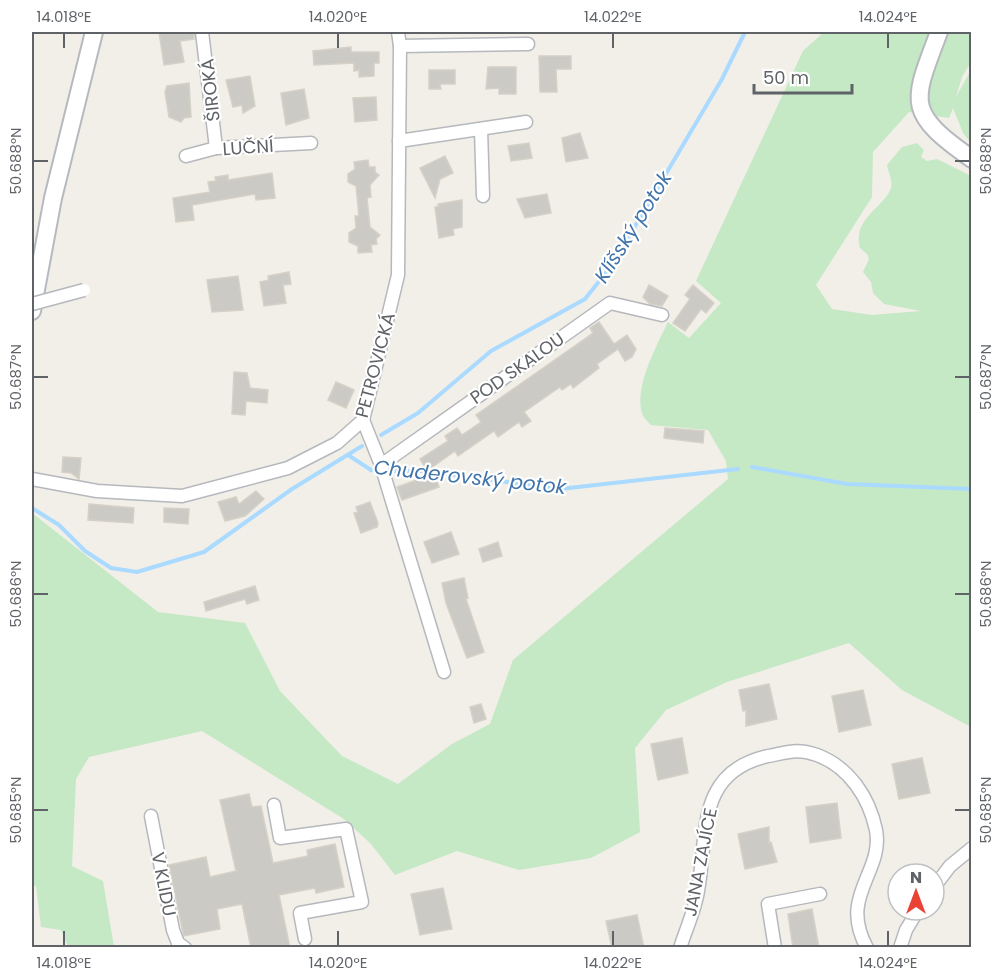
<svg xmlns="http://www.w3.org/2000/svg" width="1003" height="979" viewBox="0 0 1003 979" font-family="Poppins,sans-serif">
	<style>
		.green { fill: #c5e8c5 }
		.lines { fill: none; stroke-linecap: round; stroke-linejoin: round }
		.stream { stroke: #aadaff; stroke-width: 4 }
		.building { fill: #cccac5; stroke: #d6d1c6; stroke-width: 1.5 }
		.street-casing { stroke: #b5b8bc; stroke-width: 15 }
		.secondary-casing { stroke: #b6babf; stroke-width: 20 }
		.street { stroke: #fff; stroke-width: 12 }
		.secondary { stroke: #fff; stroke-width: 16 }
		.street-bridge-casing { stroke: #b5b8bc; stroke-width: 15; stroke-linecap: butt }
		.street-bridge { stroke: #fff; stroke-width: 12 }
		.ticks { fill: none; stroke: #5f6368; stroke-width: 2 }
		.labels { text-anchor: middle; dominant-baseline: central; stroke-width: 4.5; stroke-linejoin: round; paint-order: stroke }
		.street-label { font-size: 18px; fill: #5f6368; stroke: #fff }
		.water-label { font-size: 20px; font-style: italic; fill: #4174aa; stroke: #fff }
		.neatline { fill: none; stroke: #5f6368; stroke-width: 2 }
		.ticks-label { font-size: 15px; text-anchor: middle; fill: #5f6368 }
	</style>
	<rect width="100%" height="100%" fill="#f1efe8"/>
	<path class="green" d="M 824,32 L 971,32 L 971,62 L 962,77 L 956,97 L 971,70 L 971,143 L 963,133 L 953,108 L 949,118 L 909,112 L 873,152 L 872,197 L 816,285 L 832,309 L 871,315 L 921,311 L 884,304 L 873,293 L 871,282 L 863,272 L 869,259 L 867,254 L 860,248 C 852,218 885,207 891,188 C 893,180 888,172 887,165 L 902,147 L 917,143 L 924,150 L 921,157 L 927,161 L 937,159 L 971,176 L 971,727 L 902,690 L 849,643 L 727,682 L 666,710 L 635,748 L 640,832 L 591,858 L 519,870 L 457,851 L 395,875 L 371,844 L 344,819 L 202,731 L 89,757 L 76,779 L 72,866 L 103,881 L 114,947 L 68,947 L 61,930 L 41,927 L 36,886 L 32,886 L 32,513 L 158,612 L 245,623 L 280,691 L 342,756 L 398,784 L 452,744 L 490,724 L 513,660 L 728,479 L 726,461 L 708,430 L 651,425 C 648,422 643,417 642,413 C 634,387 657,345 668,322 L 689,338 L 721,303 L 696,281 L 803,51 Z"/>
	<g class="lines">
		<g class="stream">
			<polyline points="381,435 418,413 491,351 585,299 612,265 722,79 745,32"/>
			<polyline points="348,455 371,470 379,471"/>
			<polyline points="752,467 847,484 972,489"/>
			<polyline points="387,471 424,471 560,489 738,469"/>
			<polyline points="32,508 59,525 85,551 111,568 137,572 204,552 292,489 362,446"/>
		</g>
	</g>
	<g class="building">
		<polygon points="159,32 194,32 194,39 180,41 184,62 164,65"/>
		<polygon points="351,47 351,52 379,52 379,63 374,63 374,76 359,77 359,70 354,71 354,63 314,65 313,51"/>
		<polygon points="539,56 571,56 571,69 556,69 557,92 540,92"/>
		<polygon points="488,67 516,67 516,94 499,94 499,88 486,89"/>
		<polygon points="429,70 455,70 455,84 440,84 441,89 429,89"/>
		<polygon points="250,76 255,106 243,113 242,105 233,107 226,80"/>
		<polygon points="189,83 191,117 184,118 181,122 169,117 165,92 167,86"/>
		<polygon points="304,89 309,118 286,125 281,93"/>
		<polygon points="376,97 377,120 355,122 353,98"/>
		<polygon points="580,133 588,158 566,162 562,138"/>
		<polygon points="529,143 532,158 511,161 508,146"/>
		<polygon points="445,156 453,173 440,179 435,198 420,168"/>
		<polygon points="368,160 369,167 375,167 375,172 379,175 370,185 371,197 367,198 370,227 380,235 376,239 377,244 371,245 372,252 358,253 358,246 349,242 349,233 356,228 355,216 359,216 356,186 348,182 348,174 355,169 354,162"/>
		<polygon points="272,173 275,198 256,200 255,194 192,205 194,220 176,222 173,198 210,192 208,182 216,181 215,177 228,175 228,180"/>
		<polygon points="547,194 551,213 525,218 517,199"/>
		<polygon points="462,200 462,227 453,229 454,235 439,238 435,207 439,206 438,204"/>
		<polygon points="289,272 291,284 283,285 286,303 264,306 260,282 269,280 268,276"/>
		<polygon points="238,276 243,310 212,312 207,280"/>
		<polygon points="649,285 668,296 662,306 650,304 643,297"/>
		<polygon points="693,285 714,303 706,313 701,309 685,331 673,323 690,299 685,295"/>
		<polygon points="599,322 614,344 627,335 636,349 632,357 625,361 618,349 597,364 599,368 573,388 571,384 562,390 560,387 524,412 531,421 522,427 519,422 498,437 494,431 458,456 455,451 427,471 420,459 448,441 445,436 457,428 462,435 481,422 476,415 593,333 590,328"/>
		<polygon points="234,372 247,373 250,388 268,390 267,403 246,401 245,415 232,414"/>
		<polygon points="336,382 354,390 346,408 328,400"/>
		<polygon points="665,428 704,431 703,443 664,438"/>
		<polygon points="63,457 81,458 79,479 71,473 62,472"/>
		<polygon points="434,474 439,487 402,500 397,487"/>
		<polygon points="256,491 264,499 245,516 225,521 218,502 236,497 239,504"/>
		<polygon points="370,502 378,523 377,527 361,533 354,513 358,512 356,507"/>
		<polygon points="89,504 134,508 133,523 88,520"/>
		<polygon points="164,508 189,509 188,524 164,522"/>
		<polygon points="451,532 459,554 432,563 424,542"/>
		<polygon points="498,542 502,556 483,562 479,549"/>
		<polygon points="464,578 468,598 466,599 484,652 467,658 446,603 442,583"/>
		<polygon points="255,586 259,600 247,604 245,599 206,611 204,602"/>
		<polygon points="769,684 777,719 746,726 746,710 743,711 739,690"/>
		<polygon points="863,690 871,725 839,732 832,696"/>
		<polygon points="481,704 486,719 474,723 470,707"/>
		<polygon points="682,738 688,773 658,780 651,744"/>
		<polygon points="922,758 930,793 899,799 892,764"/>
		<polygon points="249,794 252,807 261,806 273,863 308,856 307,850 335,844 344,887 316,893 315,888 279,895 290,948 251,948 242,904 217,909 220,929 184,936 183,933 169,865 206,857 210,877 236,871 220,800"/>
		<polygon points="837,803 841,838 810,843 806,807"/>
		<polygon points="769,827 769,843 771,842 777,862 745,869 738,834"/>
		<polygon points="443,888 452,929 420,935 411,894"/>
		<polygon points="812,909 819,948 793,948 788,914"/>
		<polygon points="637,915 644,948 612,948 606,921"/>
	</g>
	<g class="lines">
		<defs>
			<g id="street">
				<polyline points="202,32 216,148"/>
				<polyline points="400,46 528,44"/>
				<polyline points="481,129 483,196"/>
				<polyline points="399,141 526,122"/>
				<polyline points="186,156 216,148 311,143"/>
				<polyline points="363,420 381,465 444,672"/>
				<polyline points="381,465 610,303 662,315"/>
				<polyline points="32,479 97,491 182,496 288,468 337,443 363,420 398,275 400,46 398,32"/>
				<polyline points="274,805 280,838 346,829 362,902 300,913 305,939"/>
				<polyline points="151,816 173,930 178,943 185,948"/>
				<polyline points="934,887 950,866 972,848"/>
				<path d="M 680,948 C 686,929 695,910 698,891 C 708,833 696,772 768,756 C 789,752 797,748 817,755 C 849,767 869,797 876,830 C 884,873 838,895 867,948"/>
				<polyline points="775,948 768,904 820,894"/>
				<polyline points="900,948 906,930 918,910"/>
			</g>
			<g id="secondary">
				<path d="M 939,32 C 912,103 905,112 972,159"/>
				<polyline points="32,311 53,198 94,32"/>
			</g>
		</defs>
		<use href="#street" class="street-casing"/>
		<use href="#secondary" class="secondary-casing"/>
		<use href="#street" class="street"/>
		<use href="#secondary" class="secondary"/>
		<defs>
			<polyline id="street-bridge" points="32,304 84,290"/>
		</defs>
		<use href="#street-bridge" class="street-bridge-casing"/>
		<use href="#street-bridge" class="street-bridge"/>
	</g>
	<path class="ticks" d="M 64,33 L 64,48M 338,33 L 338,48M 613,33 L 613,48M 888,33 L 888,48M 33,161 L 48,161M 955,161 L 970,161M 33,377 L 48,377M 955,377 L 970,377M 33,594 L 48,594M 955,594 L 970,594M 33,810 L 48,810M 955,810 L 970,810M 64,931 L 64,946M 338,931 L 338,946M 613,931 L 613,946M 888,931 L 888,946"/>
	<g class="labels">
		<g class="street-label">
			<text transform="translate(210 90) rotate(-96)">ŠIROKÁ</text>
			<text transform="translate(248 147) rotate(-4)">LUČNÍ</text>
			<text transform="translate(375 365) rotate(-75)">PETROVICKÁ</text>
			<text transform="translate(517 368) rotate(-35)">POD SKALOU</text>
			<text transform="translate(700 862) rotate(-79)">JANA ZAJÍCE</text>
			<text transform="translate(164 884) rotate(79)">V KLIDU</text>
		</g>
		<g class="water-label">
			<text transform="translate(633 227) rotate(-58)">Klíšský potok</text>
			<text transform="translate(470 477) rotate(6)">Chuderovský potok</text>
		</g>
	</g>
	<rect width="1003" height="979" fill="none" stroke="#ffffff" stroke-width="66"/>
	<g transform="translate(916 892)"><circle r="28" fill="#ffffff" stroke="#bfc1c3" stroke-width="1.5"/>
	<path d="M0-4.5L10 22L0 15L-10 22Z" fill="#ea4335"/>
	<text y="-9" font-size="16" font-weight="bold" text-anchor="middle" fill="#5f6368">N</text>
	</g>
	<path d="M754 84v9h98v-9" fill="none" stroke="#5f6368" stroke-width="3"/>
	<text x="763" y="84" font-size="18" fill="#5f6368" stroke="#ffffff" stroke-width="4.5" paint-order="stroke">50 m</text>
	<rect x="33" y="33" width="937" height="913" class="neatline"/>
	<g class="ticks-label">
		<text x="64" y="22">14.018°E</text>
		<text x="338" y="22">14.020°E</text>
		<text x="613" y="22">14.022°E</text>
		<text x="888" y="22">14.024°E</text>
		<text transform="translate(16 161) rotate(-90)" y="5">50.688°N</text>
		<text transform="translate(986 161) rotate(-90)" y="5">50.688°N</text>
		<text transform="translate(16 377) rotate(-90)" y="5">50.687°N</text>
		<text transform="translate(986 377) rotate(-90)" y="5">50.687°N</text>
		<text transform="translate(16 594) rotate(-90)" y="5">50.686°N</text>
		<text transform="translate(986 594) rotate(-90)" y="5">50.686°N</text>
		<text transform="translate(16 810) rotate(-90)" y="5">50.685°N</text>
		<text transform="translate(986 810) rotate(-90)" y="5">50.685°N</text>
		<text x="64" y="968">14.018°E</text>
		<text x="338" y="968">14.020°E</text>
		<text x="613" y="968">14.022°E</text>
		<text x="888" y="968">14.024°E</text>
	</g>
</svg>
